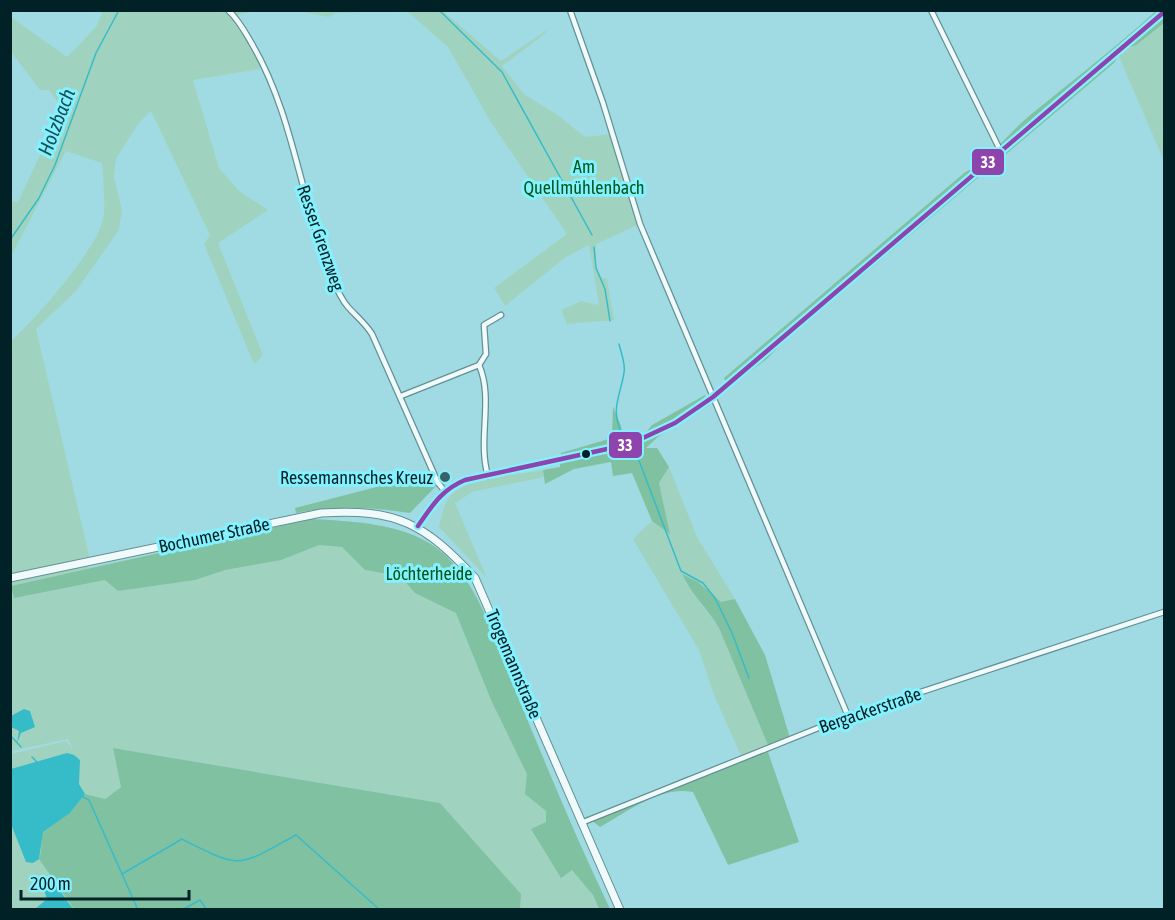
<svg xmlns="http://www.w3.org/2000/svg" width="1175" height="920" viewBox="0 0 1175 920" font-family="'Asap Condensed',sans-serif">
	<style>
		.green { fill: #9fd3bf }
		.forest { fill: #80c1a2 }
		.water { fill: #36bcc9 }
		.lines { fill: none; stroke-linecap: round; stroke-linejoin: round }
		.stream { stroke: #36bcc9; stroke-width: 1.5 }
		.minor-casing { stroke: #639095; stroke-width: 7 }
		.secondary-casing { stroke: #639095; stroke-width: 8 }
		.primary-casing { stroke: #639095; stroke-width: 9 }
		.minor { stroke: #f1fafb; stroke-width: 4.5 }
		.secondary { stroke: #f1fafb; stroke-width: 6 }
		.primary { stroke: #f1fafb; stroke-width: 7 }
		.bus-1-casing { stroke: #84f1ff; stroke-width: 9 }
		.bus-1 { stroke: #8e44ad; stroke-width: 4.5 }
		.bus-dot { fill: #002125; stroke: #84f1ff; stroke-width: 2 }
		.poi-dot { fill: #386268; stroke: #84f1ff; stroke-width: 2 }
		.labels { text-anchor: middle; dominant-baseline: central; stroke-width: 6; stroke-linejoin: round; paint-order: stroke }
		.park-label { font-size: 18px; fill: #03561a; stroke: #84f1ff }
		.street-label { font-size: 18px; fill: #002125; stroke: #84f1ff }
		.poi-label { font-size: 18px; fill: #002125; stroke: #84f1ff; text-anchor: end }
		.water-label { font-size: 20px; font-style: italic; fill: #175057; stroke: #84f1ff }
		.line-badge { stroke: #84f1ff; stroke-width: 2 }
		.badge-label { font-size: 16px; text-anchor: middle; font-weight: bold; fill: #fff }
	</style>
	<rect width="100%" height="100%" fill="#a0dbe3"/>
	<g class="green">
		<path d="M 103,11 L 257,11 L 236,15 L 235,18 L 267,64 L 259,66 L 260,69 L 193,80 L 219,168 L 239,191 L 268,210 L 218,243 L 263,355 L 254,364 L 204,244 L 210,235 L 151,111 L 138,124 L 116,159 L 114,177 L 122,210 L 119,230 L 76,291 L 36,329 L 89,555 L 88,568 L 312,519 L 369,523 L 469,617 L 599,909 L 485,909 L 440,803 L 114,748 L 121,787 L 105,799 L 85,794 L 43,850 L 39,859 L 75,909 L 11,909 L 11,754 L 66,741 L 73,750 L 68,739 L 11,751 L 11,341 C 34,321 98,248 103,219 C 106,202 103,180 102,163 L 66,151 L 11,256 L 11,201 L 18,202 L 62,108 L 49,90 L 40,90 L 11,52 L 11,17 L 67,57 L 96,27 Z"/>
		<polygon points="298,11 443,11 501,61 550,28 542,36 502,66 524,94 559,116 585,137 612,134 640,224 596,244 596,265 601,277 607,279 614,320 567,324 561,310 581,301 599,305 589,245 566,257 505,306 494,288 567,234 492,124 448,47 407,11 336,13 329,17"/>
		<polygon points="1164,11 1164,161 1117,52"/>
		<path d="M 669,467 L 697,537 L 735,599 L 721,603 L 698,582 L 682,575 C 692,595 708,609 719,628 L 768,745 L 742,758 L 714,695 L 699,650 L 633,539 L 652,521 L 670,533 L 659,483 Z"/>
		<path d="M 543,470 L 544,477 L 472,492 L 455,503 L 487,578 L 439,527 C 442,514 445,497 457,490 C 481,476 516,475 543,470 Z"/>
	</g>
	<g class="forest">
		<path d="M 1156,11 L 1164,11 L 1164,23 L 1136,45 L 1122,50 L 1114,63 L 781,344 L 768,358 L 728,388 L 724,378 L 964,173 C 992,158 1005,136 1029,116 C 1072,81 1115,48 1156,11 Z"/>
		<polygon points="705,395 710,405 659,436 646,448 657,448 669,467 659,483 670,534 652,521 632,473 613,476 611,462 574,469 545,484 543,470 560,467 561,453 612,438 613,407 621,426 625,448 636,445 652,425"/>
		<path d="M 431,472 L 437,485 L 410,513 C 368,507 338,505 296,513 L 295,508 L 400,481 L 422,483 Z"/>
		<path d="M 312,519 C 359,522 418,523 452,562 C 483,595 499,651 516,692 C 546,765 576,838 610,909 L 599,909 L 593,895 L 572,870 L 561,878 L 531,829 L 546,822 L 546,811 L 525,794 L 527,774 L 491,700 L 456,613 L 415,593 L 400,576 L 365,570 L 342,547 L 319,545 L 281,560 L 225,570 L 195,580 L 118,591 L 105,580 L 14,598 L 11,586 Z"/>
		<path d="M 682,574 L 698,582 L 721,602 L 735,599 L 765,655 L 790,738 L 768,745 L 719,628 C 707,607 693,597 682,574 Z"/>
		<path d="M 113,748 L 440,803 L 521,894 L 520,909 L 74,909 L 39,859 C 43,849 40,842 43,832 L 70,813 L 85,794 L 105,799 L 121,787 Z"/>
		<path d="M 768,752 L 799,842 L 728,865 L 693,792 C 659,786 628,812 600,827 L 591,820 L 683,778 Z"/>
	</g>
	<g class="water">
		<polygon points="24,709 30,711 35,727 21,733 17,743 19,731 11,727 11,716"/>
		<polygon points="67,753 74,755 80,760 79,784 85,794 70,813 43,832 39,859 33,863 26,862 11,824 11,769"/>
		<polygon points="53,881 73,909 35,909 47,899 43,887"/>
	</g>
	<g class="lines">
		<g class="stream">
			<polyline points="439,10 502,72 592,235"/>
			<polyline points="10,240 39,198 55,165 96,53 119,10"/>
			<polyline points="594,247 596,268 605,289 610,321"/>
			<path d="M 619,344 C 621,353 626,364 624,373 C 619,401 610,408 623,437"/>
			<polyline points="638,458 681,571 703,583 715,598 732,633 749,678"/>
			<polyline points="10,735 21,747"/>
			<polyline points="32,757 38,763"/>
			<polyline points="83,797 89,800 138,910"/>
			<path d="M 122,874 L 182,839 C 243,870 237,867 296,835 L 380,910"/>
			<polyline points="182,910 200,900 207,910"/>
		</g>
		<defs>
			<g id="minor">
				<path d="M 228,10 C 239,20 245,32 252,44 C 293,114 300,196 329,270 C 334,282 339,297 348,307 C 357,317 365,323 372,334 L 438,483 L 444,490"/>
				<polyline points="570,10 603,103 640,224 848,716"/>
				<polyline points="931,10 1001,152"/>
				<polyline points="401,396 479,365"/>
				<path d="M 488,476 C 477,439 494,399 479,365 L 486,354 L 484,325 L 501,315"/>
				<polyline points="581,823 848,716 1164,612"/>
			</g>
			<path id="secondary" d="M 418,526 C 432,506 441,490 465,480 L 630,444 L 675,423 L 713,397 L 1164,12"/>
			<path id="primary" d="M 10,578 L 321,513 C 397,508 425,524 475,578 L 620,910"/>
		</defs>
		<use href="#minor" class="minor-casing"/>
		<use href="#secondary" class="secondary-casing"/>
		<use href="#primary" class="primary-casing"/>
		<use href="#minor" class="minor"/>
		<use href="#secondary" class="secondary"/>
		<use href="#primary" class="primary"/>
		<defs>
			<path id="bus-1" d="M 418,526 C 432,506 441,490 465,480 L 630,444 L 675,423 L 713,397 L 1164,12"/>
		</defs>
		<use href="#bus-1" class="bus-1-casing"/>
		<use href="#bus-1" class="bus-1"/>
	</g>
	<circle class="bus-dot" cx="586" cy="454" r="5"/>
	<circle class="poi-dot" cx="445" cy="477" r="6"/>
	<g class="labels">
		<g class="park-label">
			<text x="584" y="166">Am<tspan x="584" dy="21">Quellmühlenbach</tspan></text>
			<text x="429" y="573">Löchterheide</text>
		</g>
		<g class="street-label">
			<text transform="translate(321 238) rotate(71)">Resser Grenzweg</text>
			<text transform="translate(214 535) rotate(-12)">Bochumer Straße</text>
			<text transform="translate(514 664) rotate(67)">Trogemannstraße</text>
			<text transform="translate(870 710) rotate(-19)">Bergackerstraße</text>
		</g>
		<g class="poi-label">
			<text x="433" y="477">Ressemannsches Kreuz</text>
		</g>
		<g class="water-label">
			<text transform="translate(56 122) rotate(-69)">Holzbach</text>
		</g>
	</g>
	<g class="line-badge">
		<rect x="971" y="148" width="34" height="28" rx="6" fill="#8e44ad"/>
		<rect x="608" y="431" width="35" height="28" rx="6" fill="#8e44ad"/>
	</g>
	<g class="badge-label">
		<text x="988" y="168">33</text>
		<text x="625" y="451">33</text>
	</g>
	<rect width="1175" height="920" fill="none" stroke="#002125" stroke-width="24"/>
	<path d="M21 890v9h168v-9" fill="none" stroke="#002125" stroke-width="3"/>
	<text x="30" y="890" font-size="18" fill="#002125" stroke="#84f1ff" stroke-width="4.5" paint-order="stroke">200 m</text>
</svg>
